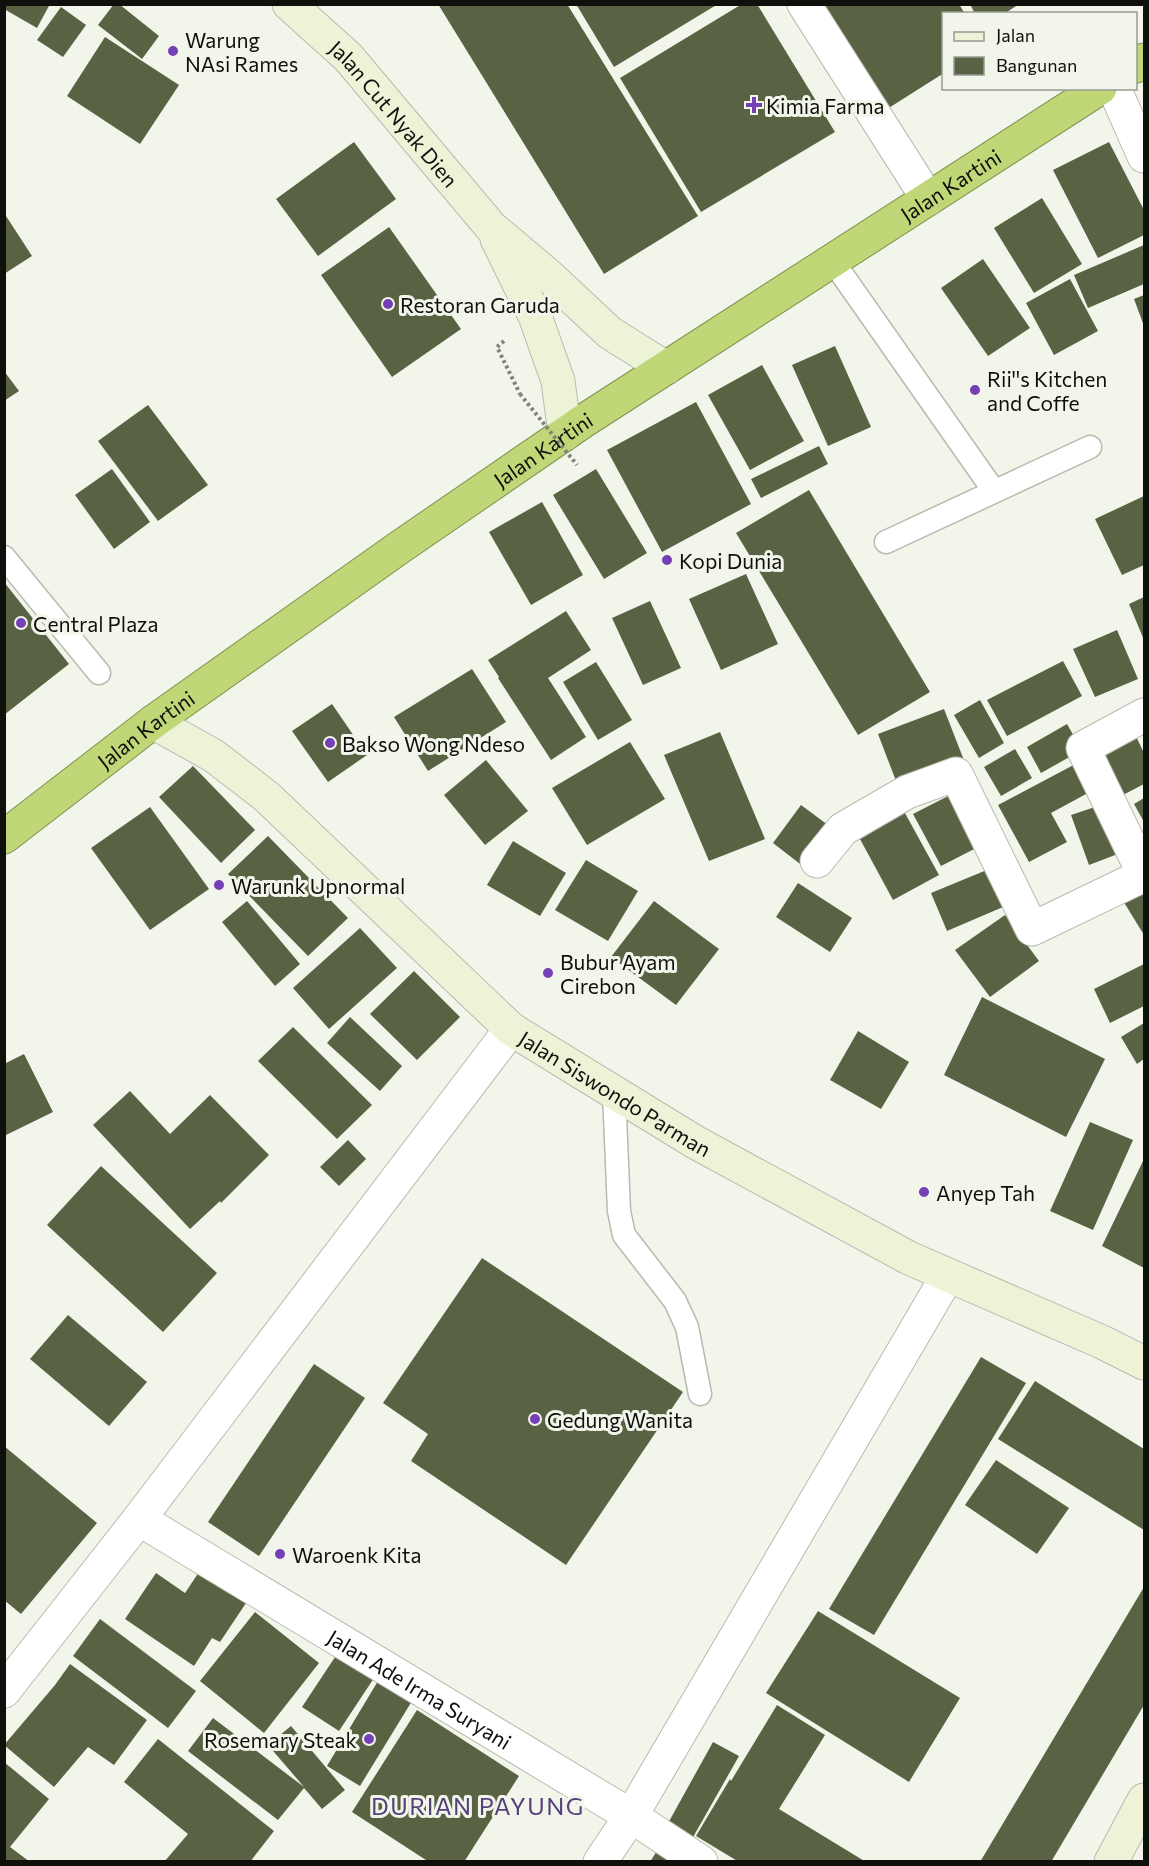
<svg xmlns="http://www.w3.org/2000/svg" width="1149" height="1866" viewBox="0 0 1149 1866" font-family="Commissioner,sans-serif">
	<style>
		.building { fill: #5a6244 }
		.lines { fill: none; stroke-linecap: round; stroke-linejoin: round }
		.lane-casing { stroke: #b7bbb0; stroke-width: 25 }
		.street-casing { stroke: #b7bbb0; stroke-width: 35 }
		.secondary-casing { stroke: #b7bbb0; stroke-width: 35 }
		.highway-casing { stroke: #819151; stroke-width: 35 }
		.path { stroke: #82847c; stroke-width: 4; stroke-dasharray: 3 3; stroke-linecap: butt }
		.lane { stroke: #fff; stroke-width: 22 }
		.street { stroke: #fff; stroke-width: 33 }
		.secondary { stroke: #ecf3d6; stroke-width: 33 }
		.highway { stroke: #bfd776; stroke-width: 33 }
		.path-bridge { stroke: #82847c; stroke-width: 4; stroke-dasharray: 3 3; stroke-linecap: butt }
		.poi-dot { fill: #753fb6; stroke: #f2f6ea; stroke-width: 2 }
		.labels { text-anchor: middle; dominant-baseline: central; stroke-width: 6; stroke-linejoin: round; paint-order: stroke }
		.poi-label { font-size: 21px; fill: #0f100c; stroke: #f2f6ea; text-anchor: start }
		.street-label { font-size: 21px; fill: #0f100c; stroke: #f2f6ea }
		.quarter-label { font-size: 24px; letter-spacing: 1.5px; fill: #573f7c; stroke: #f2f6ea }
	</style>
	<rect width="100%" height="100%" fill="#f2f6ea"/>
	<g class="building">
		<polygon points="4,4 50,4 37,28 4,9"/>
		<polygon points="114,4 119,4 159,36 142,59 98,25"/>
		<polygon points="438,4 567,4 698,216 604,274"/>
		<polygon points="576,4 718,4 614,67"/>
		<polygon points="742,4 757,4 835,132 701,212 620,78"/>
		<polygon points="815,4 959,4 965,14 944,14 944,73 884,111"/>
		<polygon points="970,4 1019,4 1004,14 975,14"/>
		<polygon points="61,7 86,25 63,57 37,40"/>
		<polygon points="105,37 179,85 140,144 67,96"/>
		<polygon points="354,142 396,199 318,256 276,199"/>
		<polygon points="1109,142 1144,210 1144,235 1098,258 1053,170"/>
		<polygon points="1042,198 1082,264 1034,293 994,228"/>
		<polygon points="6,216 32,256 4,274 4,217"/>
		<polygon points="389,227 461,329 392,377 321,275"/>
		<polygon points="1144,245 1144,284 1088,308 1074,275"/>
		<polygon points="983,259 1030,328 988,356 941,288"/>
		<polygon points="1070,279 1098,331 1054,355 1026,303"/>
		<polygon points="1144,295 1144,326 1134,299"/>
		<polygon points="835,346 871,427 828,446 792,365"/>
		<polygon points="762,365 804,441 750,470 708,395"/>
		<polygon points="4,371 19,391 4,401"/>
		<polygon points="696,402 751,504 662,552 607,450"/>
		<polygon points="148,405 208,485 158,521 98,441"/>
		<polygon points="819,446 828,464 761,498 751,479"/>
		<polygon points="112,469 150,522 114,549 75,495"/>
		<polygon points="596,469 647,553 604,579 553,495"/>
		<polygon points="809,490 930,692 858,735 736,533"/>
		<polygon points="1144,496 1144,565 1122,575 1095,519"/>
		<polygon points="542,502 583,575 531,605 489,532"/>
		<polygon points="746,574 778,644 721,670 689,599"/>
		<polygon points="4,582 69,664 4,715"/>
		<polygon points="1144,597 1144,640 1129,604"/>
		<polygon points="650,601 681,668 643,685 612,618"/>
		<polygon points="566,611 591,650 548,678 586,737 551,760 498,678 499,677 488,660"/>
		<polygon points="1117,630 1138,679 1095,697 1073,649"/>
		<polygon points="1063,661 1082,696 1007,736 987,700"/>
		<polygon points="596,662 632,720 598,740 563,682"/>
		<polygon points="472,669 506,722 428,771 394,717"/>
		<polygon points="980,700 1004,743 979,758 954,715"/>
		<polygon points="332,704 367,755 328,782 292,731"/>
		<polygon points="944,709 967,768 901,794 878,734"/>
		<polygon points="1067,724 1082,750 1041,773 1027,747"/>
		<polygon points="1131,726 1144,753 1144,784 1121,796 1095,743"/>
		<polygon points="720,732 765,839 709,861 664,755"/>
		<polygon points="630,742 665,799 587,845 552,788"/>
		<polygon points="1015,749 1032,778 1001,796 984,767"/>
		<polygon points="486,760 528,811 485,845 444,795"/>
		<polygon points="1083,760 1099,787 1051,813 1067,842 1029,862 998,805"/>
		<polygon points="193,766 255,830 221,863 159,797"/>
		<polygon points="958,791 986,843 941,866 913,814"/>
		<polygon points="1144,798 1144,822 1134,804"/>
		<polygon points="1107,803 1123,852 1089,865 1071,815"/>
		<polygon points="900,804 939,875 893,900 854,828"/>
		<polygon points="801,805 832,828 804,867 773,843"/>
		<polygon points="150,807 209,889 150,930 91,848"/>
		<polygon points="268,836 348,918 308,956 228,874"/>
		<polygon points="513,841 566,873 540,916 487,885"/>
		<polygon points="586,860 638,891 608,941 555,910"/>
		<polygon points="994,867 1010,904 947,931 931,893"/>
		<polygon points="798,883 852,918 830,952 776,917"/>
		<polygon points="1144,884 1144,935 1117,891"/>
		<polygon points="247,901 300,964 275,986 222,922"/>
		<polygon points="654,901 719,949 676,1005 611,957"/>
		<polygon points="1005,915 1039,961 990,997 955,950"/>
		<polygon points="360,928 397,968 329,1029 293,988"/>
		<polygon points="1144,964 1144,1006 1110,1023 1094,989"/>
		<polygon points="414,971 460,1017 417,1060 370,1014"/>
		<polygon points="982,997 1105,1059 1066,1137 944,1075"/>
		<polygon points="350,1017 402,1066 380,1091 327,1043"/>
		<polygon points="1144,1023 1144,1059 1137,1064 1121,1037"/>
		<polygon points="293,1027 372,1105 337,1139 258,1061"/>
		<polygon points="858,1031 909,1062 881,1109 830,1080"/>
		<polygon points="24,1054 53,1112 4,1136 4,1064"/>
		<polygon points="130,1091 170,1134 210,1095 269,1155 221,1203 220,1201 190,1229 93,1125"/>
		<polygon points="1090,1122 1133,1140 1093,1230 1050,1211"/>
		<polygon points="348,1140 366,1159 339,1186 320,1167"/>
		<polygon points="1144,1159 1144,1268 1102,1246"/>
		<polygon points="101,1166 217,1273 163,1332 47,1225"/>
		<polygon points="482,1258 683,1392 566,1565 411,1461 428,1434 383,1403"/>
		<polygon points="68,1315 147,1382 109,1426 30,1359"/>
		<polygon points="981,1357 1026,1383 874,1635 829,1609"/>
		<polygon points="314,1364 365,1398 259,1556 208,1522"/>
		<polygon points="1035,1381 1144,1449 1144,1530 998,1439"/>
		<polygon points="4,1446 97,1523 21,1614 4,1600"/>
		<polygon points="996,1460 1069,1508 1037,1554 965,1505"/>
		<polygon points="199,1572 246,1603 220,1642 212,1638 194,1666 125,1619 156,1573 185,1593"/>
		<polygon points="1144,1587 1144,1705 1051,1862 980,1862"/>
		<polygon points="818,1611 960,1698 909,1782 766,1693"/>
		<polygon points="255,1612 319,1663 264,1733 200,1681"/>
		<polygon points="100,1619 196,1691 168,1728 73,1656"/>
		<polygon points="341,1648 378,1672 339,1731 302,1707"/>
		<polygon points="70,1664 147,1720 114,1765 88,1747 54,1787 4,1745 55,1685"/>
		<polygon points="378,1681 412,1701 360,1786 327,1766"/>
		<polygon points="777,1705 825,1735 779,1809 866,1862 739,1862 696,1836 730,1779 731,1781"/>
		<polygon points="417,1710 519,1776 464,1862 429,1862 352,1812"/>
		<polygon points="213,1718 304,1787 268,1745 291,1726 345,1790 322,1809 304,1788 278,1820 188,1751"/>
		<polygon points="158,1739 274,1831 250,1862 164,1862 188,1834 124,1782"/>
		<polygon points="713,1742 739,1756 692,1839 667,1825"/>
		<polygon points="4,1762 49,1799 10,1847 30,1862 4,1862"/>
		<polygon points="660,1846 685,1862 650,1862"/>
	</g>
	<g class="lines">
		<defs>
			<g id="lane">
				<polyline points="832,260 994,491"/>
				<polyline points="886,542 1090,447"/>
				<polyline points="4,557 99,673"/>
				<polyline points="614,1092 619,1211 624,1235 675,1301 687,1327 700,1394"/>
			</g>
			<g id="street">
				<polyline points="804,4 928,199"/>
				<polyline points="1114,88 1144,156"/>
				<polyline points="1144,715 1083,748 1144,874"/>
				<polyline points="817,861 843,829 907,792 956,774 1032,929 1144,875"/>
				<path id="s1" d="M 139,1519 L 631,1816 L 701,1862"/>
				<polyline points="4,1691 139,1519 511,1029"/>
				<polyline points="600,1862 631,1816 948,1275"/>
			</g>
			<g id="secondary">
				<path id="s2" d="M 289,4 L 348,57 L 491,227 L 549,276 L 610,333 L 666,368"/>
				<polyline points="497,239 535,316 558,381 565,434"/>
				<path id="s3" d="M 153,722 L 214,756 L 267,797 L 511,1029 L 695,1142 L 909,1258 L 1102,1342 L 1144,1363"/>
				<polyline points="1111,1862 1144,1800"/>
			</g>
			<g id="highway">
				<polyline points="1136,66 1144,60"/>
				<path id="s4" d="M 4,837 L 153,722 L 400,547 L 582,422 L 1100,88"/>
			</g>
		</defs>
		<use href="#lane" class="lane-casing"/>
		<use href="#street" class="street-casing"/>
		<use href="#secondary" class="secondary-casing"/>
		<use href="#highway" class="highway-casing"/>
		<polyline class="path" points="504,341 497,347 520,394"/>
		<use href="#lane" class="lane"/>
		<use href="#street" class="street"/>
		<use href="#secondary" class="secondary"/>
		<use href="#highway" class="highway"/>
		<polyline class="path-bridge" points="520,394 577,465"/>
	</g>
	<g class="poi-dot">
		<circle cx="173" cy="51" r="6"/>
		<path d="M751 96h6v6h6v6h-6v6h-6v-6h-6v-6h6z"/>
		<circle cx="388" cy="304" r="6"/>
		<circle cx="975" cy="390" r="6"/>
		<circle cx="667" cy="560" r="6"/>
		<circle cx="21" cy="623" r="6"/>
		<circle cx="330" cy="743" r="6"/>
		<circle cx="219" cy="885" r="6"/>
		<circle cx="548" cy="973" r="6"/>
		<circle cx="924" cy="1192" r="6"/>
		<circle cx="535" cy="1419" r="6"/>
		<circle cx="280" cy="1554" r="6"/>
		<circle cx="369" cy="1739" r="6"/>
	</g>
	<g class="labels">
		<g class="poi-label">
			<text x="185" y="39">Warung<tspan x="185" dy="24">NAsi Rames</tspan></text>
			<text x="766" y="105">Kimia Farma</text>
			<text x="400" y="304">Restoran Garuda</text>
			<text x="987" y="378">Rii''s Kitchen<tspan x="987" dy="24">and Coffe</tspan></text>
			<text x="679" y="560">Kopi Dunia</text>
			<text x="33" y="623">Central Plaza</text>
			<text x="342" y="743">Bakso Wong Ndeso</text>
			<text x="231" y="885">Warunk Upnormal</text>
			<text x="560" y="961">Bubur Ayam<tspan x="560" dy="24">Cirebon</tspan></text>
			<text x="936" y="1192">Anyep Tah</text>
			<text x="547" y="1419">Gedung Wanita</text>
			<text x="292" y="1554">Waroenk Kita</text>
			<text x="357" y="1739" text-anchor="end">Rosemary Steak</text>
		</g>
		<g class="street-label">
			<text stroke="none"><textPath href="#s2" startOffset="152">Jalan Cut Nyak Dien</textPath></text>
			<text stroke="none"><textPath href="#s4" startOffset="1150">Jalan Kartini</textPath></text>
			<text stroke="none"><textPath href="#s4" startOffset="664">Jalan Kartini</textPath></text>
			<text stroke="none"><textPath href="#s4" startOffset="178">Jalan Kartini</textPath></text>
			<text stroke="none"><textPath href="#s3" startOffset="596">Jalan Siswondo Parman</textPath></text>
			<text stroke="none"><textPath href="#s1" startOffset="328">Jalan Ade Irma Suryani</textPath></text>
		</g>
		<g class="quarter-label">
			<text x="478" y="1805">DURIAN PAYUNG</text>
		</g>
	</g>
	<rect width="1149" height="1866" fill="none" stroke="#0f100c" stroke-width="12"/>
	<rect x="942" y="12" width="195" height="78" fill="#f2f6ea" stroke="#979a91" stroke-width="1.5"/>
	<rect x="954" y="32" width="30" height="9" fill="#ecf3d6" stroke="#979a91" stroke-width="1.5"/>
	<text x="996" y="42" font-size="18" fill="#0f100c">Jalan</text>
	<rect x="954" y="57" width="30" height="18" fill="#5a6244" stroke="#979a91" stroke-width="1.5"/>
	<text x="996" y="72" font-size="18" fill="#0f100c">Bangunan</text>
</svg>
